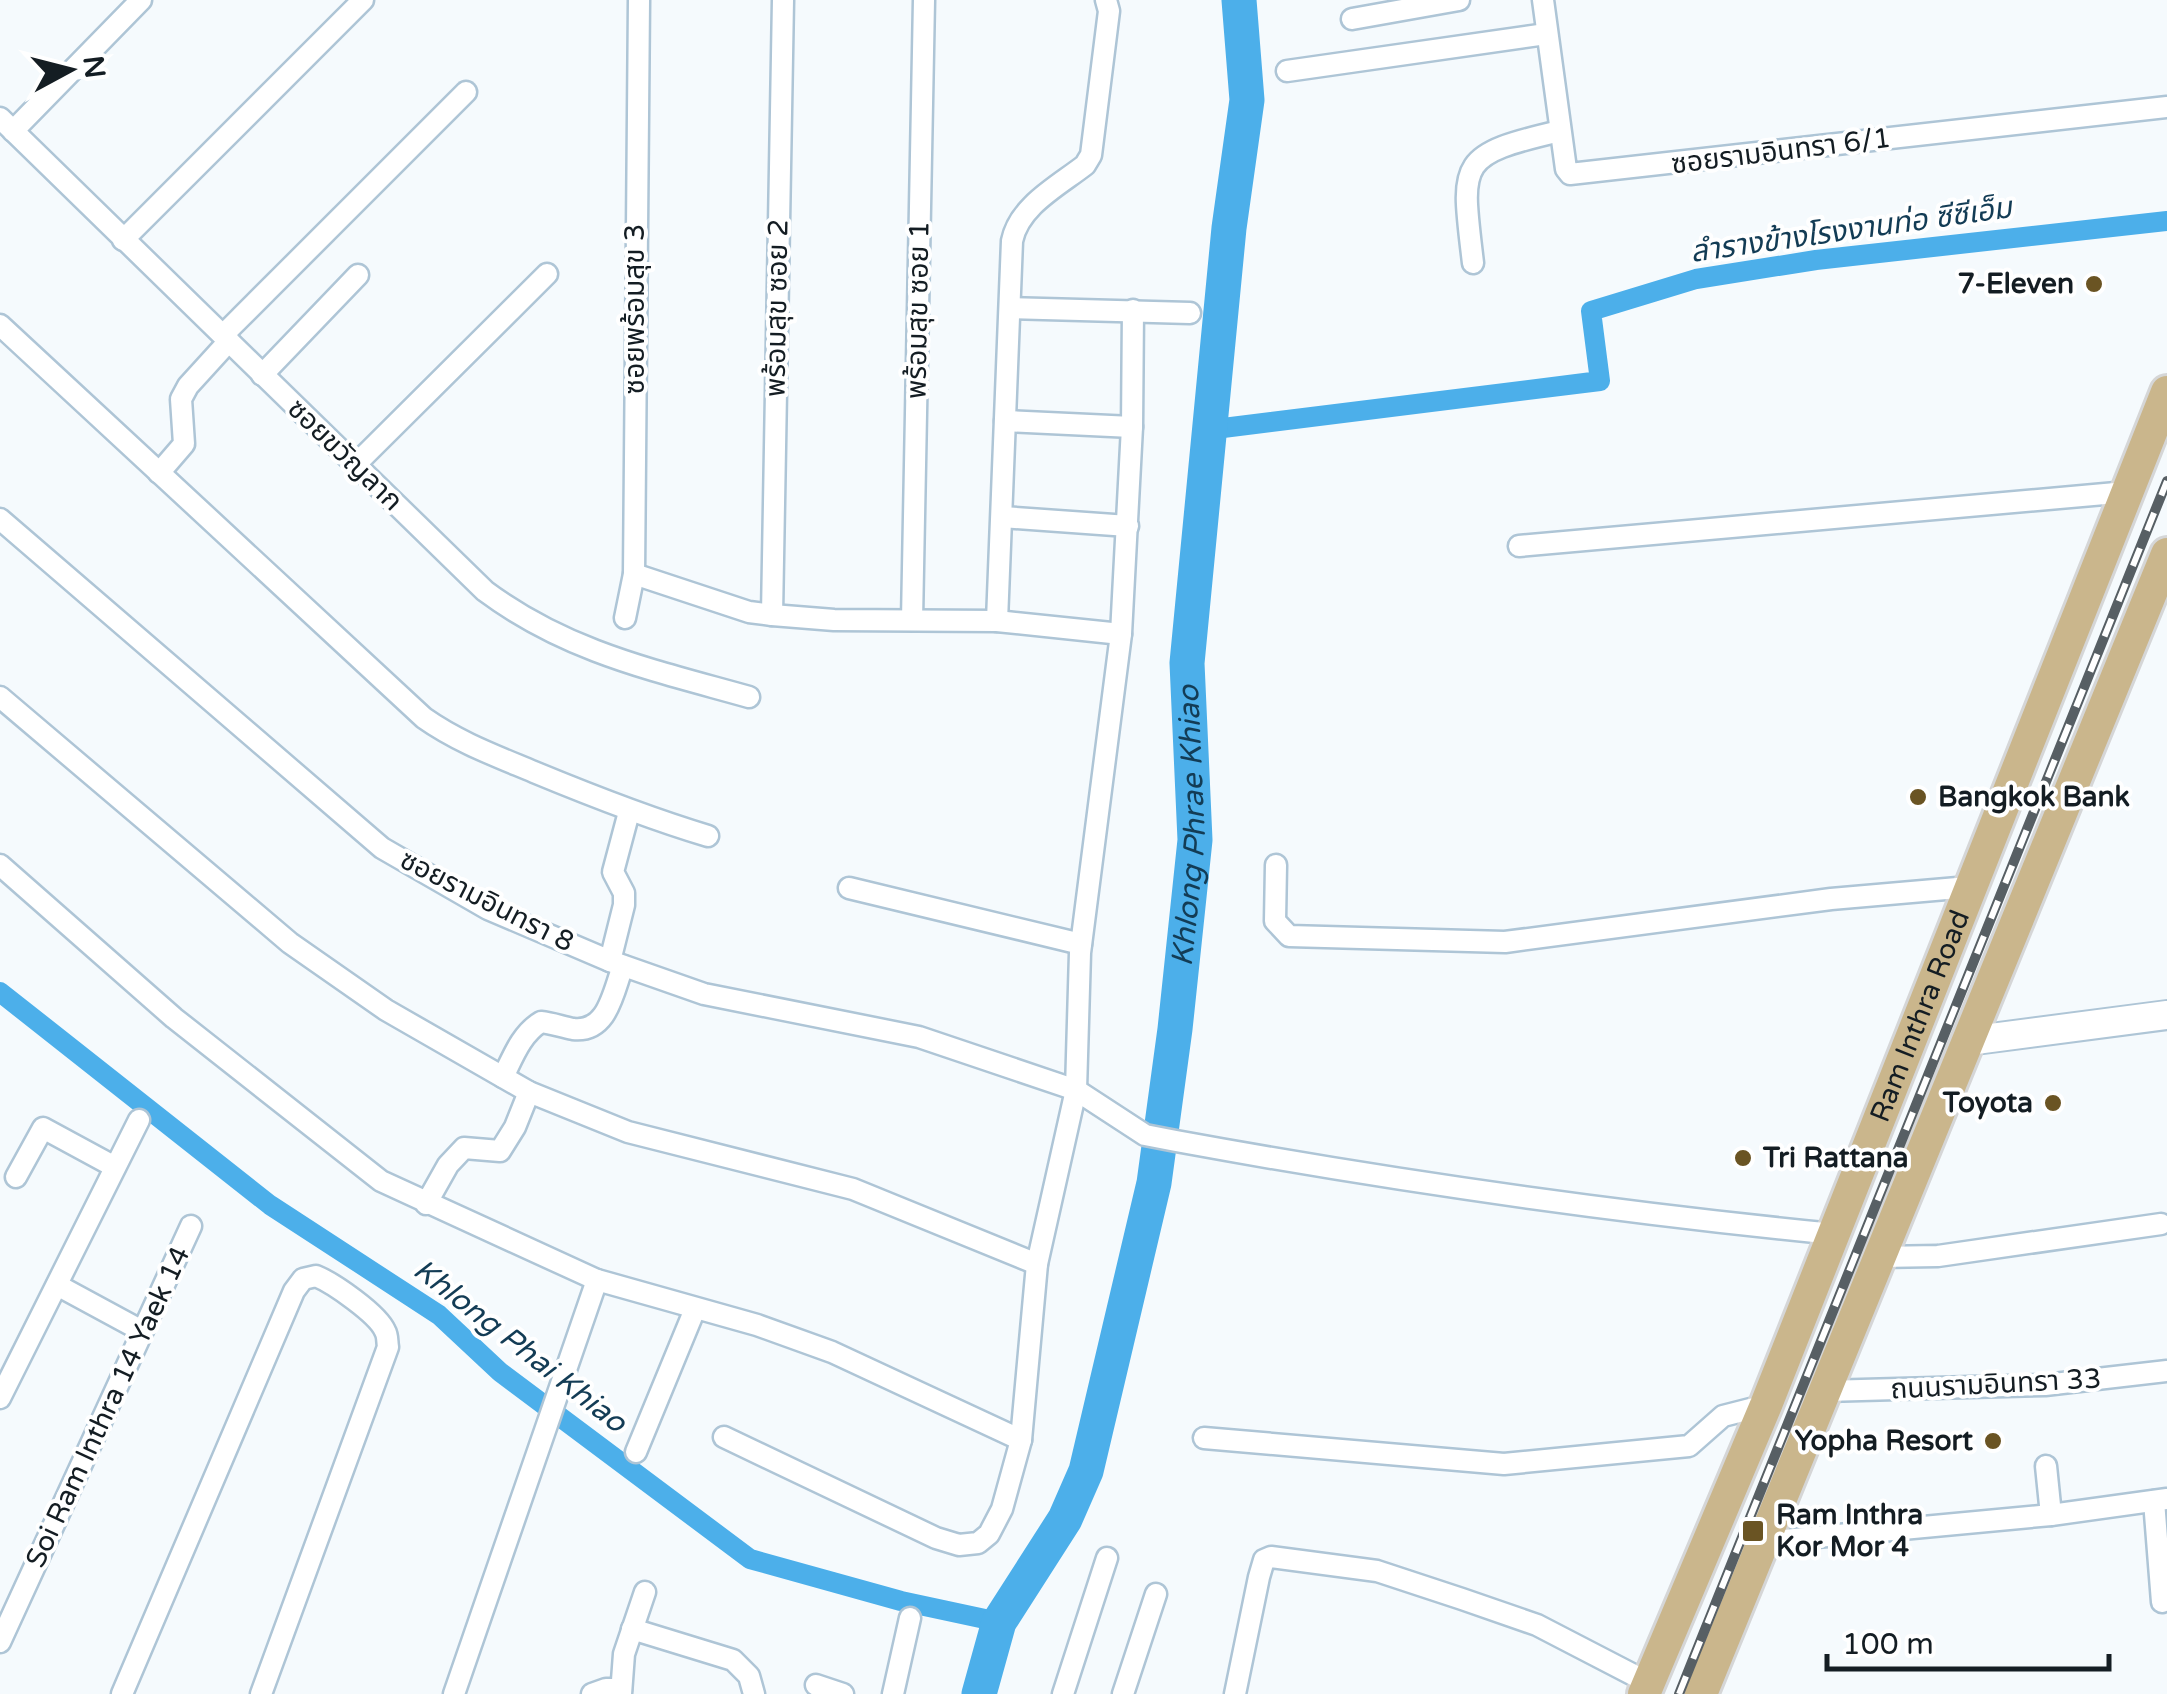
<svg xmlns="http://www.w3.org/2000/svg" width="2167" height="1694" viewBox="0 0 2167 1694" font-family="'Varela Round','Noto Sans Thai',sans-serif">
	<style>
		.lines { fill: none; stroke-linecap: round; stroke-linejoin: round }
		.canal { stroke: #4cafea; stroke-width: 20 }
		.river { stroke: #4cafea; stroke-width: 35 }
		.minor-casing { stroke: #aec5d6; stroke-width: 25 }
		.tertiary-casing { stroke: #aec5d6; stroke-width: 32 }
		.primary-casing { stroke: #d5d6d7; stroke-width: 38 }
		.minor { stroke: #fff; stroke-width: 20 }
		.tertiary { stroke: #fff; stroke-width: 28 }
		.primary { stroke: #cab68c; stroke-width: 32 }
		.rail-casing { stroke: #575f64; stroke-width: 10 }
		.rail { stroke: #fff; stroke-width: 6; stroke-dasharray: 19; stroke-linecap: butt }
		.poi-dot { fill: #6a5423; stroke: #fff; stroke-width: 4 }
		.labels { text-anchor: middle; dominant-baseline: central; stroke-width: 8; stroke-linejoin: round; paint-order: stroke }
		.street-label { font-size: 28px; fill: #141d23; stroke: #fff }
		.poi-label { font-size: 28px; font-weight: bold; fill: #141d23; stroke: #fff; text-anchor: end }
		.water-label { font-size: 30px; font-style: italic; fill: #133c55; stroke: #fff }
	</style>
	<rect width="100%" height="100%" fill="#f5fafd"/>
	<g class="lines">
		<g class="canal">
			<polyline points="1207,430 1600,381 1591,311 1696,279 1816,260 2167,221"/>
			<polyline points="0,992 270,1205 439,1315 500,1372 750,1559 901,1601 999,1622"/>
		</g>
		<path class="river" id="s1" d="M 979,1694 L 999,1622 L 1065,1519 L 1086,1471 L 1154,1183 L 1175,1029 L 1195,840 L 1187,663 L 1229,228 L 1247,100 L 1239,0"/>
		<defs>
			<g id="minor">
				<polyline points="1543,0 1566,169 1570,174 2167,107"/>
				<polyline points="1352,19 1459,0"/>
				<polyline points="1287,71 1546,34"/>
				<path d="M 0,118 L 485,591 C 567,652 653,670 749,697"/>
				<polyline points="13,131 141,0"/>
				<polyline points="123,240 363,0"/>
				<path d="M 1473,263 C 1461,162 1456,155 1560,131"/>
				<polyline points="1010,308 1190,313"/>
				<path d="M 0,325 L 424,718 C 458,742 496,756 534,772 C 592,796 648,818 708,836"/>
				<polyline points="223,335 466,92"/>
				<polyline points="262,375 358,275"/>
				<polyline points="1005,421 1132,427"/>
				<polyline points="355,465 547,274"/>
				<polyline points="159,473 184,444 181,399 188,386 229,341"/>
				<polyline points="1002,517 1128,526"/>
				<path d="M 0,519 L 382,848 L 488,909 L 610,961 L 704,994 L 919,1037 L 1076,1090 L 1145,1135 L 1176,1141 C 1394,1181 1613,1212 1834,1234"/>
				<polyline points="1519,546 2127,492"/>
				<polyline points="634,574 749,612 772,615 834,620 997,621 1121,634"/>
				<polyline points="772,615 783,0"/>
				<polyline points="625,618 634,574 639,0"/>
				<polyline points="912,620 924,0"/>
				<path d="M 997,621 L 1012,241 C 1019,206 1058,186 1085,165 L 1091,155 L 1109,11 L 1106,0"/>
				<polyline points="0,697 290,943 386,1010 529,1092 628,1132 853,1189 1037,1264"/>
				<polyline points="0,865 174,1018 381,1181 597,1280 757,1325 832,1352 1021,1440"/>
				<polyline points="1276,865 1275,921 1289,936 1505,942 1831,899 1969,887"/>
				<polyline points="849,888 1081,944"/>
				<polyline points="610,961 624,905 624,893 613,872 629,812"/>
				<path d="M 503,1077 C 513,1057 521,1034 541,1022 C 552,1023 562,1027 573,1029 C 608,1033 613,992 623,966"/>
				<polyline points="16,1177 43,1128 115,1167"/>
				<polyline points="426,1204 448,1165 464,1148 500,1151 515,1127 529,1092"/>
				<polyline points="1879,1257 1938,1256 2161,1224"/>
				<polyline points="57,1285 142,1331"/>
				<polyline points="1825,1391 2045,1385 2167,1371"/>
				<polyline points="0,1398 139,1120"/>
				<polyline points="724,1437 936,1538 959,1545 978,1543 989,1534 1002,1509 1021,1440 1037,1264 1076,1090 1080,953 1121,634 1132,427 1133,310"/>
				<polyline points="1204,1438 1504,1464 1689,1446 1723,1416 1766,1405"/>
				<polyline points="636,1452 695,1309"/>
				<polyline points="2046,1466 2051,1515"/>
				<polyline points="2154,1501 2162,1602"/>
				<polyline points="1763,1542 2051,1515 2167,1499"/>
				<polyline points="632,1629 733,1660 749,1676 754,1694"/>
				<polyline points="0,1642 191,1226"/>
				<polyline points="816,1685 843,1694"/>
				<path d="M 122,1694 L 294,1291 L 303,1279 L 316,1276 C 333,1283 378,1314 385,1331 C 388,1336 387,1342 388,1347 L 261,1694"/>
				<polyline points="454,1694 597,1280"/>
				<polyline points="592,1694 606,1689 621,1689"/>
				<polyline points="621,1694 624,1654 645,1592"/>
				<polyline points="893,1694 910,1618"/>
				<polyline points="1063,1694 1107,1558"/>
				<polyline points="1123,1694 1156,1594"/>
				<polyline points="1235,1694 1259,1577 1264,1560 1271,1557 1377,1571 1462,1599 1537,1625 1649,1683"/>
			</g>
			<polyline id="tertiary" points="1968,1041 2167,1015"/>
			<g id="primary">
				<path id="s2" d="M 1644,1694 L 1766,1405 L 2167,392"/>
				<polyline points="1701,1694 2167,554"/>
			</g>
		</defs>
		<use href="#minor" class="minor-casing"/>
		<use href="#tertiary" class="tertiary-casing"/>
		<use href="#primary" class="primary-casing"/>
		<use href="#minor" class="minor"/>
		<use href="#tertiary" class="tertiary"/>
		<use href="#primary" class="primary"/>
		<defs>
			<polyline id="rail" points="1679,1694 2167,481"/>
		</defs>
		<use href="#rail" class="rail-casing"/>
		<use href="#rail" class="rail"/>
	</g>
	<g class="poi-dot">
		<circle cx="2094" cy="284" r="10"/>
		<circle cx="1918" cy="797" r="10"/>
		<circle cx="2053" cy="1103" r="10"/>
		<circle cx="1743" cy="1158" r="10"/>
		<circle cx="1993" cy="1441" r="10"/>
		<rect x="1741" y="1519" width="24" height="24" rx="5"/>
	</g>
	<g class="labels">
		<g class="street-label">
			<text transform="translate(1781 151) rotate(-7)">ซอยรามอินทรา 6/1</text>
			<text transform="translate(777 308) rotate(-89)">พร้อมสุข ซอย 2</text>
			<text transform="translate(635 309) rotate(-90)">ซอยพร้อมสุข 3</text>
			<text transform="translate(918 310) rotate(-89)">พร้อมสุข ซอย 1</text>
			<text transform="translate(345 455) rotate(44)">ซอยขวัญลาก</text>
			<text transform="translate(487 901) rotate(27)">ซอยรามอินทรา 8</text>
			<text stroke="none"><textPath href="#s2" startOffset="732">Ram Inthra Road</textPath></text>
			<text transform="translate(1996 1384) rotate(-3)">ถนนรามอินทรา 33</text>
			<text transform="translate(108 1407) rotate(-65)">Soi Ram Inthra 14 Yaek 14</text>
		</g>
		<g class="poi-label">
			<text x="2074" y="284">7-Eleven</text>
			<text x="1938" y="797" text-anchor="start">Bangkok Bank</text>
			<text x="2033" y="1103">Toyota</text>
			<text x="1763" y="1158" text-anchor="start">Tri Rattana</text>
			<text x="1973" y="1441">Yopha Resort</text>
			<text x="1776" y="1515" text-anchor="start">Ram Inthra<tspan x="1776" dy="32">Kor Mor 4</tspan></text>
		</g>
		<g class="water-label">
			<text transform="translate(1851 230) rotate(-8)">ลำรางข้างโรงงานท่อ ซีซีเอ็ม</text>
			<text stroke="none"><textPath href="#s1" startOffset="905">Khlong Phrae Khiao</textPath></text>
			<text transform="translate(520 1346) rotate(38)">Khlong Phai Khiao</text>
		</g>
	</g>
	<g transform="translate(70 70) rotate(83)" stroke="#ffffff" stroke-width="8" paint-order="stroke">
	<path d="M0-8L18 38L0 25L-18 38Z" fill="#141d23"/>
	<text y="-15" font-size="28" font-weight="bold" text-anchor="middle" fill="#141d23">N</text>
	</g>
	<path d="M1827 1654v15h282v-15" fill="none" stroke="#141d23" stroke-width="5"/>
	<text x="1842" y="1654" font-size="30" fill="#141d23" stroke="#ffffff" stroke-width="8" paint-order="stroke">100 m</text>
</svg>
